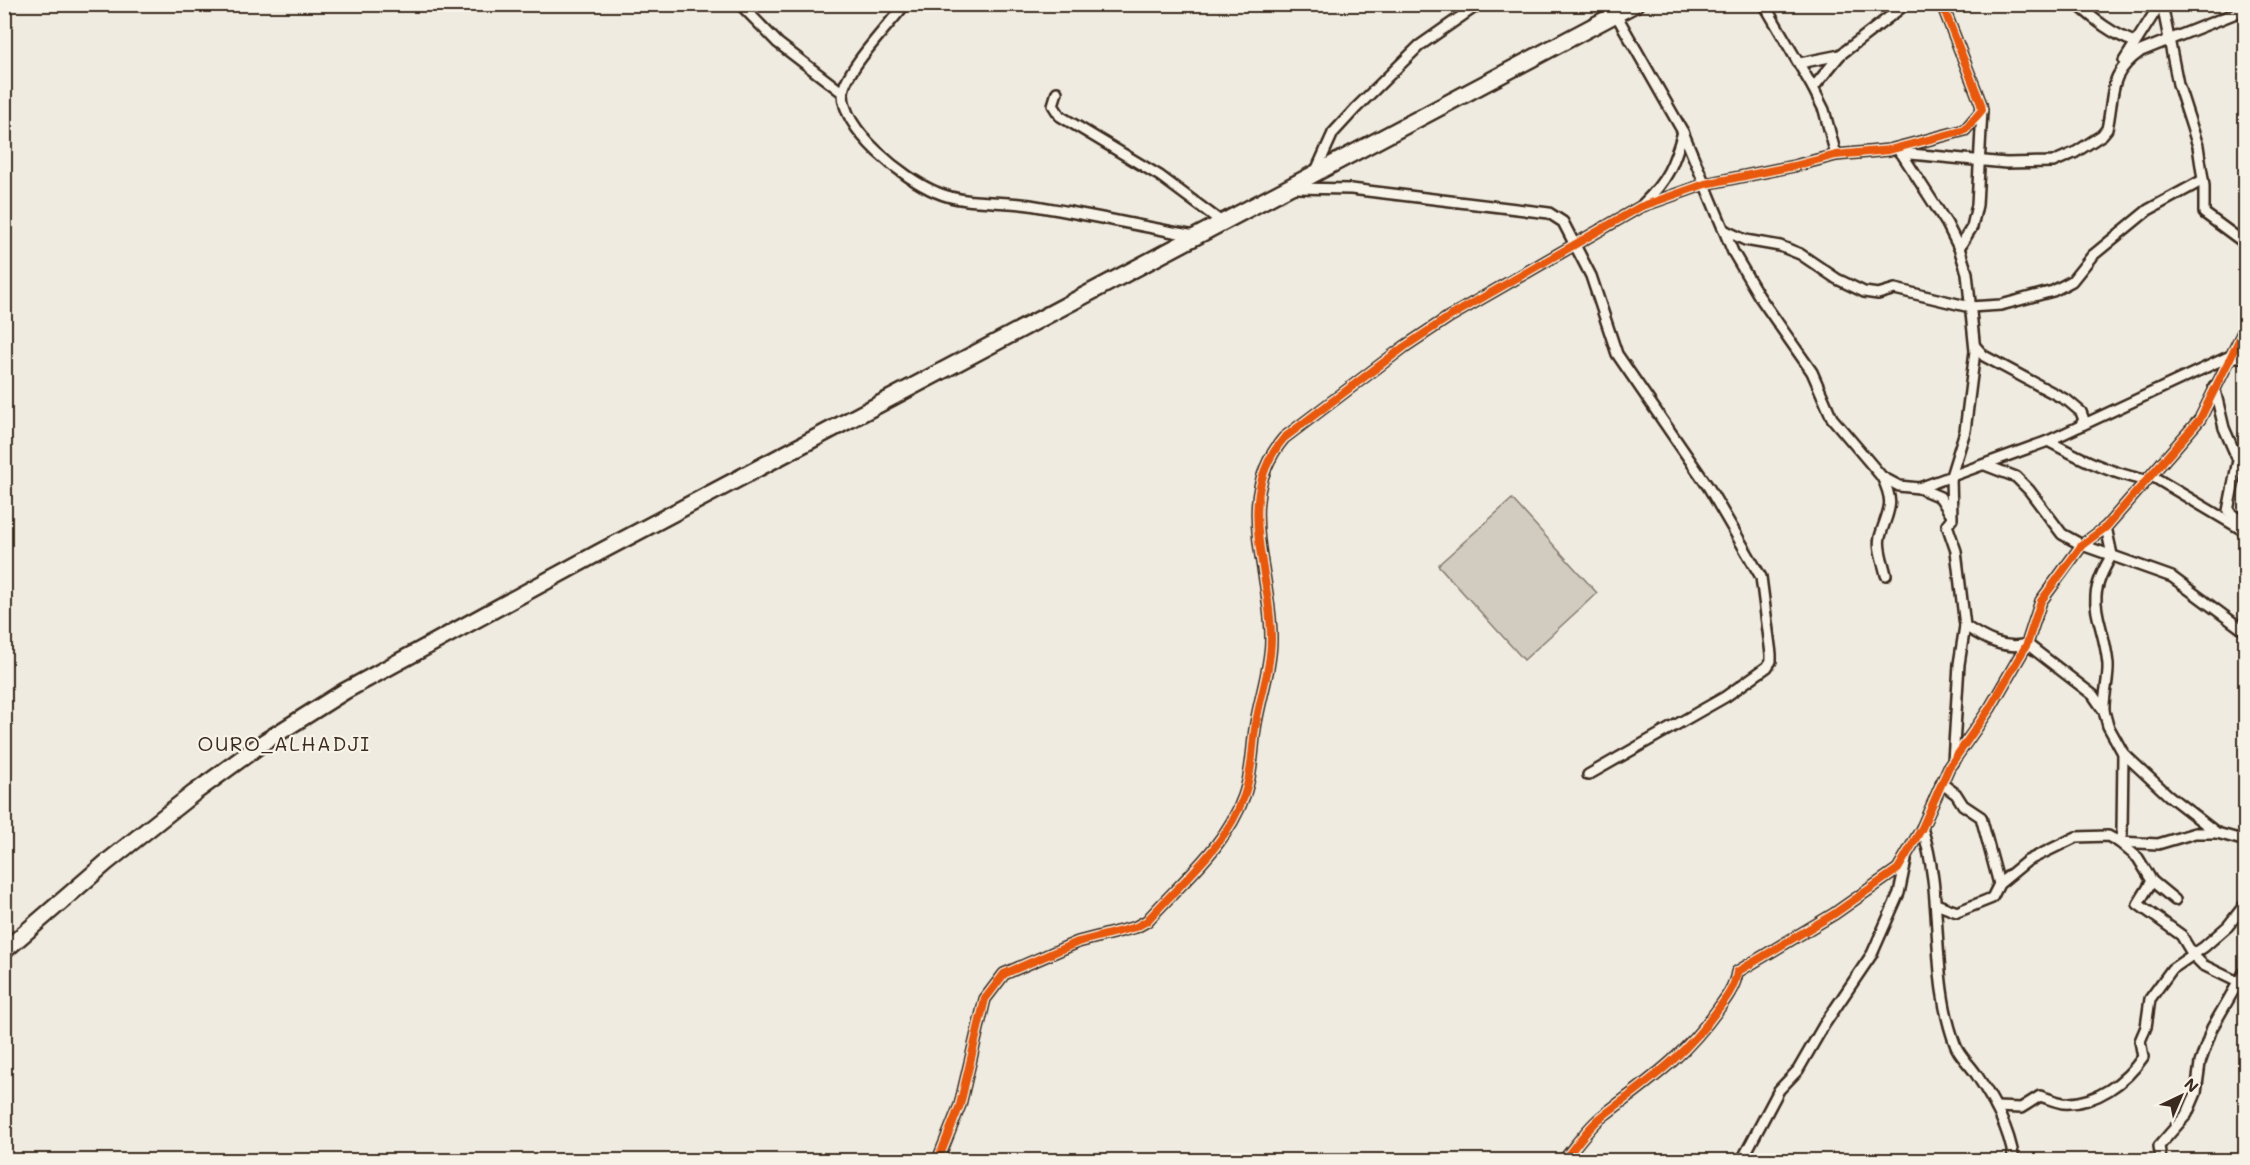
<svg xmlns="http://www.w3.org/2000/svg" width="2250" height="1165" viewBox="0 0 2250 1165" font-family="Mali,sans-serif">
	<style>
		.green { fill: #d1cbc0; stroke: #867a6f; stroke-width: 1.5 }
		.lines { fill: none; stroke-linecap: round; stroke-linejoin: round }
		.street-casing { stroke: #3b2a1e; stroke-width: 14 }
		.primary-casing { stroke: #3b2a1e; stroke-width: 20 }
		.street { stroke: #f7f3e8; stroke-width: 9 }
		.primary { stroke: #f7f3e8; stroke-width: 15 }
		.cycleway-casing { stroke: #f7f3e8; stroke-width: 11 }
		.cycleway { stroke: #e8590c; stroke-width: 8 }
		.labels { text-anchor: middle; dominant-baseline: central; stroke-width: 4.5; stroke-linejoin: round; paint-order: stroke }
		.quarter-label { font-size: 20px; letter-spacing: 1.5px; fill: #3b2a1e; stroke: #f7f3e8 }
	</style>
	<rect width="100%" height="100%" fill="#efebe0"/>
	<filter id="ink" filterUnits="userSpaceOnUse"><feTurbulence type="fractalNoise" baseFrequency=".0167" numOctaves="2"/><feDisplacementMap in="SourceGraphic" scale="12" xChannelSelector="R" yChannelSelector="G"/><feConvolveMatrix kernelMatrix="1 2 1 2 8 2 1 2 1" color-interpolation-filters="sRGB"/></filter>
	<g filter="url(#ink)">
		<polygon class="green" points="1512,499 1597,593 1524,660 1438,565"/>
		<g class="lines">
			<defs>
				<g id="street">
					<polyline points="740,4 778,43 843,93"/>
					<path d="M 905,4 C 891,23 844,71 843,93 C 843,131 904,179 936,192 C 965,205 999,200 1030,205 C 1085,214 1140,226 1195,236"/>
					<polyline points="1610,4 1683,132 1733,252 1759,296 1812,372 1832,418 1882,477 1899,486 1919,488 2048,441 2228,357 2246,357"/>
					<polyline points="1764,4 1813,88 1824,110 1836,155"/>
					<path d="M 2077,4 C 2095,20 2112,34 2135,42"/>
					<polyline points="2162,4 2178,84 2198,146 2204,186 2204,213 2246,244"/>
					<polyline points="2124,61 2160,4"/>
					<polyline points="1800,63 1840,55"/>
					<polyline points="1813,88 1840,55 1906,4"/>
					<polyline points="1057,92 1053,105 1060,116 1160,176 1223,223"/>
					<path d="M 1900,153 L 2006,163 L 2053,162 L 2076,152 L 2102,135 L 2107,129 C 2115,92 2107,75 2141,51 L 2246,9"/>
					<polyline points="1902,154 1947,224 1959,248 1967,273 1975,351 1965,431 1951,476 1952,519 1947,525 1956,551 1965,626 1959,664 1953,762"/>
					<polyline points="1315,173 1333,133 1356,108 1419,46 1479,4"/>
					<polyline points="1293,188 1351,189 1549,213 1563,222 1591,276 1617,354 1709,488 1761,577 1771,654 1771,661 1767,667 1725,697 1588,775"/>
					<path d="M 1643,204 C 1667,181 1674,164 1683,132"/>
					<polyline points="1724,230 1745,240 1780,246 1800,254 1837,279 1864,292 1878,294 1895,289 1970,307 2001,305 2053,291 2072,281 2092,256 2148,210 2203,180"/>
					<polyline points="1959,248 1972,227 1977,205 1982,110"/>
					<polyline points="1975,346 1984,356 2068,401 2081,412 2084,420 2080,426"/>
					<polyline points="2214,386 2224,428 2238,460 2228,511 2246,525"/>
					<path d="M 2048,441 C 2080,458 2109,473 2145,480 L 2152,476 L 2246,532"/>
					<polyline points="1985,465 2016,477 2029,490 2062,534 2082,545 2172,577 2246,632"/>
					<path d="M 1882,477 C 1896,506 1888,509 1880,537 C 1877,548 1884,564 1886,575"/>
					<polyline points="1919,488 1940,497 1950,513"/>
					<path d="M 1965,626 C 1985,639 2004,650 2027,644 L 2093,695 L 2104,711 L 2108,726 L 2123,753 L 2122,833 L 2119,842 L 2138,858 L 2152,881 L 2175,900"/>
					<path d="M 2104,711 C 2103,696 2109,680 2108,664 C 2103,614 2081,605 2112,555 L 2106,527"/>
					<polyline points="2123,753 2168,795 2217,833"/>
					<polyline points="1941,783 1956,794 1963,805 1981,817 1999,884"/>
					<path d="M 1922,828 C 1945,897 1929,975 1955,1044 C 1959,1056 1969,1063 1976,1074 C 1994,1101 2009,1128 2014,1160"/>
					<polyline points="2152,881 2138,904 2181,935 2193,955 2203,965 2246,986"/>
					<polyline points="1936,904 1957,912 1992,898 1999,884 2027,861 2076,837 2108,836 2119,842 2158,844 2195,833 2217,833 2246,841"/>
					<path d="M 1996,1107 L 2021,1108 L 2040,1096 C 2047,1098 2056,1102 2063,1103 C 2095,1105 2126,1082 2143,1057 L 2140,1041 L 2146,1027 L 2150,999 L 2172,969 L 2204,947 L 2228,926 L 2246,903"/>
					<path d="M 938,1160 L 960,1105 L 985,999 L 1004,974 L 1078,942 L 1136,927 L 1147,921 C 1181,882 1226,847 1244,796 C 1252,774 1252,751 1255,729 C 1259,700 1271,669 1271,639 C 1272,571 1232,499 1284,438 L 1404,347 L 1449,317 L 1640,207 L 1705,184 L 1794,166 L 1836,155 L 1889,150 L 1965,130 L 1982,110 L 1981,104 L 1942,4"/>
					<path d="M 1564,1160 C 1576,1146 1588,1127 1604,1115 C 1648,1081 1682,1059 1716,1012 C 1725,1000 1735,987 1737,972 L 1834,914 L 1898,869 L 1922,828 L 1949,767 L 1990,708 L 2027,644 L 2041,601 L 2082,545 L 2106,527 L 2200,419 L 2246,326"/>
					<polyline points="1742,1160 1779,1090 1798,1070 1824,1025 1872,954 1899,893 1906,860"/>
					<polyline points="2161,1160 2159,1146 2187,1114 2196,1093 2200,1063 2212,1028 2246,969"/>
				</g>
				<polyline id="primary" points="4,951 107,862 194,793 264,742 345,691 598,553 1635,4"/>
			</defs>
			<use href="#street" class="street-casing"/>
			<use href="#primary" class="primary-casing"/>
			<use href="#street" class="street"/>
			<use href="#primary" class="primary"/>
			<defs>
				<g id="cycleway">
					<path d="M 938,1160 L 960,1105 L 985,999 L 1004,974 L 1078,942 L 1136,927 L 1147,921 C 1181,882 1226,847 1244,796 C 1252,774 1252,751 1255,729 C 1259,700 1271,669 1271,639 C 1272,571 1232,499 1284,438 L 1404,347 L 1449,317 L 1640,207 L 1705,184 L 1794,166 L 1836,155 L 1889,150 L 1965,130 L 1982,110 L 1981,104 L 1942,4"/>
					<path d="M 1564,1160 C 1576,1146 1588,1127 1604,1115 C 1648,1081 1682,1059 1716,1012 C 1725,1000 1735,987 1737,972 L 1834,914 L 1898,869 L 1922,828 L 1949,767 L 1990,708 L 2027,644 L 2041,601 L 2082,545 L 2106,527 L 2200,419 L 2246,326"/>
				</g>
			</defs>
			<use href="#cycleway" class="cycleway-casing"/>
			<use href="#cycleway" class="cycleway"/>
		</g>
	</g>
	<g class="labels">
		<g class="quarter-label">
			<text x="284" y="743">OURO_ALHADJI</text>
		</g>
	</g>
	<rect width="2250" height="1165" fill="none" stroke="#f7f3e8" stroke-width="24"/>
	<rect x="12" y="12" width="2226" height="1141" fill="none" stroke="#3b2a1e" stroke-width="2" filter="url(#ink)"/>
	<g transform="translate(2181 1096) rotate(44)" stroke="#f7f3e8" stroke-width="4.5" paint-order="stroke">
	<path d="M0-4.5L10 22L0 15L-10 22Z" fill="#3b2a1e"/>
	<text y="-9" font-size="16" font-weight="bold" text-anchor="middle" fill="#3b2a1e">N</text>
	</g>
</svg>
